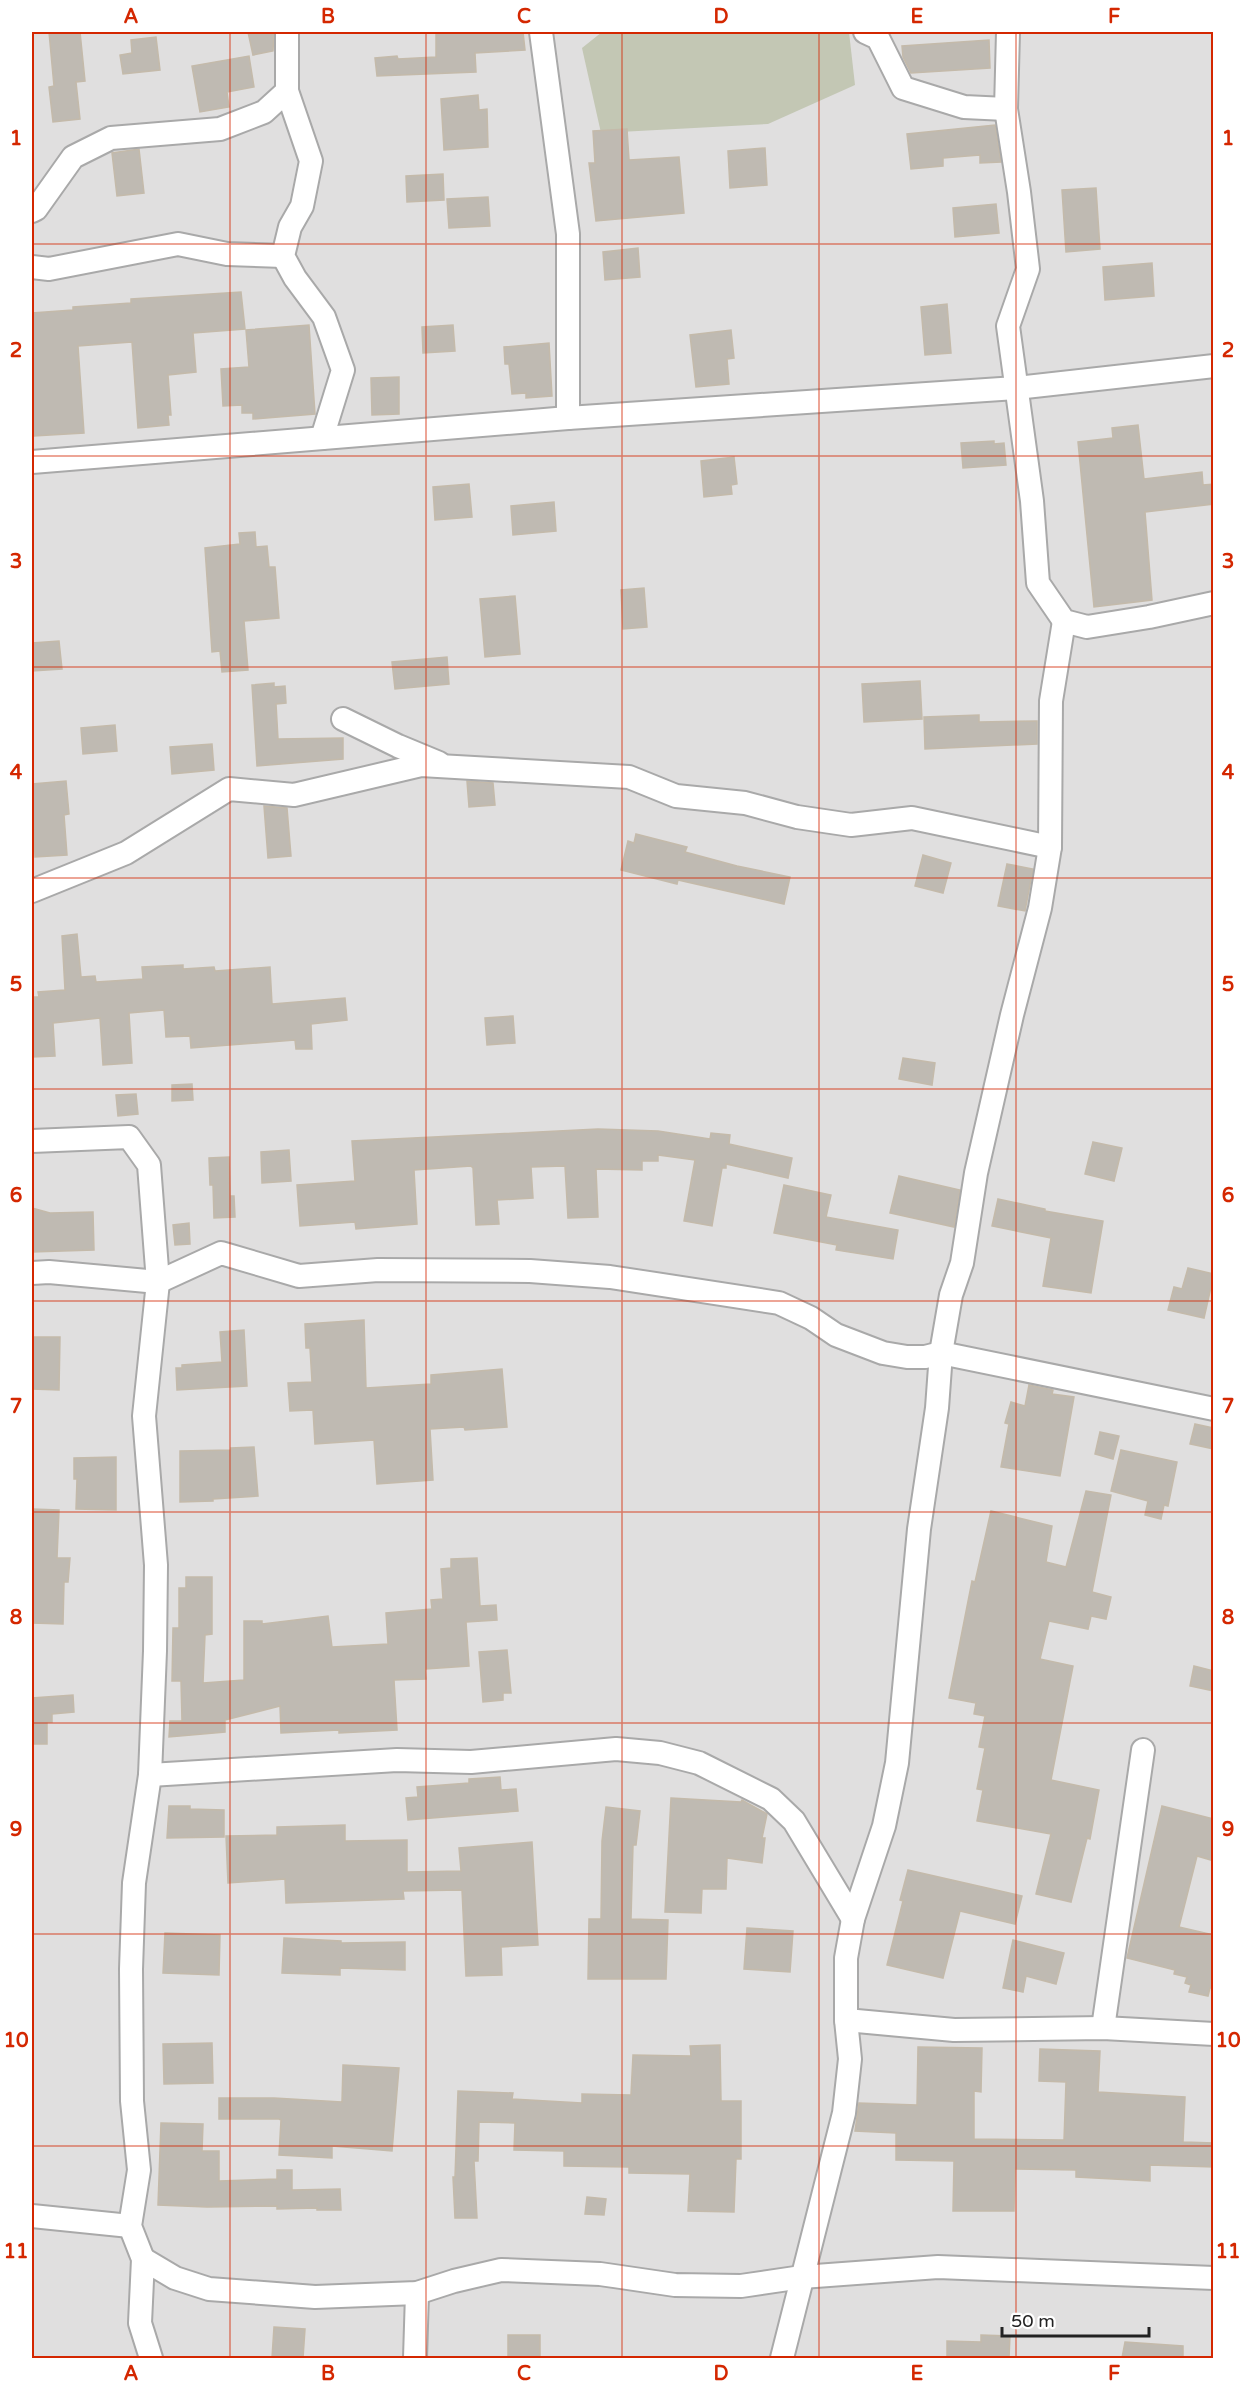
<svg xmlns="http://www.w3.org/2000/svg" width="1245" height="2390" viewBox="0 0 1245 2390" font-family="'Varela Round',sans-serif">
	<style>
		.residential { fill: #e0dfdf }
		.construction { fill: #c3c7b4 }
		.building { fill: #bfbab2; stroke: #c4baaa; stroke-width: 1.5 }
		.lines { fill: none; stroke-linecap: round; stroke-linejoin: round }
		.minor-casing { stroke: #a9a9a9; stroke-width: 26 }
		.minor { stroke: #fff; stroke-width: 22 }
		.grid { fill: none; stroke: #d42700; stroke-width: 1.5; stroke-opacity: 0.55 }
		.neatline { fill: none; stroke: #d42700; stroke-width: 2 }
		.grid-label { font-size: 20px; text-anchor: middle; font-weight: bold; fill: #d42700 }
	</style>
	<rect width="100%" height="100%" fill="#f2f1e9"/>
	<rect class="residential" x="32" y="32" width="1181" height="2326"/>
	<polygon class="construction" points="602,32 849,32 855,85 768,124 601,133 582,48"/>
	<g class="building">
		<polygon points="49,32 80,32 85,81 76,82 80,119 53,122 49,87 54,86"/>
		<polygon points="248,32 274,32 273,51 253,55"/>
		<polygon points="436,32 523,32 525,50 475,53 476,72 377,76 375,58 397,56 398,59 436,57"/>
		<polygon points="156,37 160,70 123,74 120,55 132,53 131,40"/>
		<polygon points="989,40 990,68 911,73 903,57 902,46"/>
		<polygon points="249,56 254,87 227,92 229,107 200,112 192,66"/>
		<polygon points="478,95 479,110 487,109 488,147 444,150 441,99"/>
		<polygon points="995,125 1001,162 980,163 980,155 943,158 943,166 911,169 907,134"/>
		<polygon points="627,129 629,160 679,157 684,213 596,221 589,163 595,163 593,131"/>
		<polygon points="765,148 767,185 730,188 728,151"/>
		<polygon points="139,149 144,193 117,196 112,153"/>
		<polygon points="443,174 444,200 407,202 406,176"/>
		<polygon points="1096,188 1100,249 1066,252 1062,190"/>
		<polygon points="488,197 490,226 449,228 447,199"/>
		<polygon points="996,204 999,233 955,237 953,208"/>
		<polygon points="638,248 640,277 605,280 603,252"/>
		<polygon points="1152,263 1154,296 1105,300 1103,267"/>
		<polygon points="241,292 245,329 193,333 196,372 168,375 171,415 168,415 169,425 138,428 132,342 78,346 84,433 34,436 33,427 32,427 32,313 73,310 73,307 131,303 131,299"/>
		<polygon points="947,304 951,353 925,355 921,307"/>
		<polygon points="309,325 315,414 253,419 253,413 242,413 242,405 223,406 221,369 249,367 246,330"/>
		<polygon points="453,325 455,351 423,353 422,327"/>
		<polygon points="731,330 734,358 727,359 729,384 696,387 690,335"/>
		<polygon points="549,343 552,396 526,398 526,393 512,394 509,364 505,364 504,347"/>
		<polygon points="399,377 399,414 372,415 371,378"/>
		<polygon points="1138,425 1144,479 1202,472 1203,485 1214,484 1214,504 1145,512 1152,600 1094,607 1078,442 1113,438 1112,428"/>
		<polygon points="994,441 994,444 1004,443 1006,465 963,468 961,443"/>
		<polygon points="734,457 737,484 731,485 732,494 704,497 701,461"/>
		<polygon points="469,484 472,517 435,520 433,487"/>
		<polygon points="554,502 556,531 513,535 511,506"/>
		<polygon points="255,532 256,547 267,546 269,567 275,567 279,618 244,621 248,670 222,672 220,651 212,652 205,548 240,544 239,533"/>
		<polygon points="644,588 647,627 623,629 621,590"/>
		<polygon points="515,596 520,654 485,657 480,599"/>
		<polygon points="59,641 62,669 32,671 32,643"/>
		<polygon points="447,657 449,684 395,689 392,662"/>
		<polygon points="920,681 922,719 864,722 862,684"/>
		<polygon points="274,683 274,687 285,686 286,703 276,704 278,739 343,738 343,759 257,766 252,685"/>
		<polygon points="979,715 979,722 1037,721 1037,744 925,749 924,717"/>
		<polygon points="115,725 117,751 83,754 81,728"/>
		<polygon points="212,744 214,770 172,774 170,747"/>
		<polygon points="66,781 69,814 64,815 67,855 35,857 32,784"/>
		<polygon points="467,781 493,783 495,805 469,807"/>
		<polygon points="264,806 287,808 291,856 268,858"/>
		<polygon points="636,834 687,847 685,852 737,866 790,877 784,904 678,880 677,884 621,870 628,841 634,843"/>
		<polygon points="923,855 951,863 943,893 915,886"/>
		<polygon points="1007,864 1033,869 1025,911 998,906"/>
		<polygon points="77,934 81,977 95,976 96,982 143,979 142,967 183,965 183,969 214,967 215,971 270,967 272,1004 345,998 347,1020 311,1024 312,1049 296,1049 295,1040 191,1048 190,1036 166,1037 164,1010 129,1013 132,1063 103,1065 100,1018 53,1023 55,1056 32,1057 32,997 39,997 38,992 65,990 62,936"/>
		<polygon points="513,1016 515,1043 487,1045 485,1018"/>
		<polygon points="903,1058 935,1063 932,1085 899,1079"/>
		<polygon points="192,1084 193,1100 172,1101 172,1085"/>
		<polygon points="136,1094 138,1114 118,1116 116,1095"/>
		<polygon points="598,1129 658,1131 710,1139 711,1133 730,1135 729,1144 792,1158 788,1178 726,1164 726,1168 722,1168 712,1226 684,1221 695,1160 658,1155 658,1161 642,1161 642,1170 596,1169 598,1217 568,1218 565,1166 531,1167 533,1198 497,1200 499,1224 476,1225 473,1168 471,1166 414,1170 417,1224 356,1229 355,1222 300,1226 297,1185 355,1181 352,1141"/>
		<polygon points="1093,1142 1122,1148 1114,1181 1085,1174"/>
		<polygon points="289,1150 291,1181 262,1183 261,1152"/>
		<polygon points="229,1157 230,1196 234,1196 235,1217 214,1218 213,1185 210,1185 209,1158"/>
		<polygon points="899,1176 960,1190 954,1227 890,1213"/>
		<polygon points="784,1185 831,1195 826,1217 898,1230 893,1259 836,1250 837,1245 774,1233"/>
		<polygon points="998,1199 1045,1209 1045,1211 1103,1221 1091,1293 1043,1286 1051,1238 992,1226"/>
		<polygon points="32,1208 50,1213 93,1212 94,1250 32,1252"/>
		<polygon points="189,1223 190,1244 175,1245 173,1225"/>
		<polygon points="1188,1268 1214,1274 1204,1318 1168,1310 1174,1287 1182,1289"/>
		<polygon points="364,1320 366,1388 431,1384 431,1375 502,1369 507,1427 465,1430 464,1427 430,1429 433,1480 377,1484 374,1440 315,1444 313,1410 290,1411 288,1383 312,1382 310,1348 306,1348 305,1324"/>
		<polygon points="244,1330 247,1386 177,1390 176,1368 182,1368 182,1365 222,1362 220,1332"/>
		<polygon points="32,1337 60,1337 59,1390 32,1389"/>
		<polygon points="1029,1385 1053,1390 1052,1394 1074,1397 1060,1476 1001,1467 1009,1424 1005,1423 1011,1402 1025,1406"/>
		<polygon points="1195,1424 1214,1428 1214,1449 1190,1444"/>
		<polygon points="1100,1432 1119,1436 1113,1459 1095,1454"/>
		<polygon points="254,1447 258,1496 213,1499 213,1501 180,1502 180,1451 231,1450 231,1448"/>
		<polygon points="1121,1450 1177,1462 1168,1506 1164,1505 1161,1519 1145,1515 1148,1501 1111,1491"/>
		<polygon points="116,1457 116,1510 76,1509 77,1479 74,1479 74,1458"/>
		<polygon points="1086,1491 1111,1495 1092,1592 1111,1597 1106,1619 1091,1616 1088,1629 1049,1621 1040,1659 1073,1666 1051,1780 1099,1790 1090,1839 1087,1838 1071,1902 1036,1894 1051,1834 977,1821 983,1790 977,1789 985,1748 979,1747 985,1716 974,1714 976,1703 949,1698 972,1581 975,1582 991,1511 1052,1526 1046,1562 1066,1567"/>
		<polygon points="32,1509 59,1510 57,1558 70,1558 68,1582 64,1582 63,1624 32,1623"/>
		<polygon points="477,1558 480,1606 496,1605 497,1620 466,1622 469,1666 425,1669 426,1679 394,1680 397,1730 339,1733 339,1730 281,1733 280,1706 225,1720 225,1732 169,1737 170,1721 182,1721 181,1681 172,1681 173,1628 179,1628 179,1588 186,1588 186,1577 212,1577 212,1634 205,1635 203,1683 244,1680 244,1621 262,1621 262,1624 328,1616 332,1647 388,1644 386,1613 432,1609 431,1600 443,1599 441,1569 451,1568 451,1559"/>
		<polygon points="507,1650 511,1693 503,1693 503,1700 483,1702 479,1652"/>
		<polygon points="1194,1666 1214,1671 1214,1691 1190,1686"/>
		<polygon points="73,1695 74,1712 52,1714 52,1722 47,1722 47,1744 32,1744 32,1698"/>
		<polygon points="500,1777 501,1790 516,1789 518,1811 408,1820 406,1798 418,1797 417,1787 469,1783 469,1779"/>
		<polygon points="671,1798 741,1802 742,1800 767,1814 762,1838 765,1838 762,1863 727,1858 726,1889 702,1889 701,1913 665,1912"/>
		<polygon points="169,1806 190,1806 190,1809 224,1810 224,1837 167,1838"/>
		<polygon points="1162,1806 1214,1819 1214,1861 1197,1856 1179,1927 1214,1935 1214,1988 1210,1988 1208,1996 1189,1992 1191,1985 1185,1983 1187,1977 1174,1974 1175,1970 1127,1958"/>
		<polygon points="606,1807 640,1811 636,1845 633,1845 631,1919 668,1920 666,1979 588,1979 589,1919 601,1919 602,1841"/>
		<polygon points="345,1825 345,1841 407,1840 407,1872 461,1871 459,1848 532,1842 538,1945 501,1947 502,1975 466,1976 462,1890 403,1891 404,1899 286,1903 285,1879 228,1883 226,1836 277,1835 277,1827"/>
		<polygon points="908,1870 1022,1896 1015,1924 960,1911 943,1978 887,1965 903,1901 900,1900"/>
		<polygon points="747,1928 793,1931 790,1972 744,1969"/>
		<polygon points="165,1933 220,1935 219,1975 163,1973"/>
		<polygon points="284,1938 341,1941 341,1943 405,1942 405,1970 340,1968 340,1975 282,1973"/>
		<polygon points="1013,1940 1064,1953 1056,1984 1026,1976 1023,1992 1003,1988"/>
		<polygon points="212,2043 213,2083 164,2084 163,2044"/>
		<polygon points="720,2045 721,2101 741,2101 741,2159 736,2159 734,2212 688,2211 690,2174 629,2173 629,2167 564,2166 564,2151 514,2150 515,2123 479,2122 478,2161 474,2161 477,2218 455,2218 453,2177 455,2177 458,2091 513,2093 512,2099 582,2103 582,2094 631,2095 633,2055 691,2056 690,2046"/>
		<polygon points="918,2047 982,2048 981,2092 974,2091 974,2139 1064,2140 1066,2082 1039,2081 1040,2049 1100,2051 1098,2092 1185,2097 1183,2142 1214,2143 1214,2167 1150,2165 1150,2181 1076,2177 1076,2170 1015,2169 1014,2211 953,2211 954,2161 896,2160 896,2133 855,2131 859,2103 917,2105"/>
		<polygon points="343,2065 399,2068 392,2151 332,2146 332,2158 279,2155 281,2120 279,2119 219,2119 219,2098 274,2098 342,2102"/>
		<polygon points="161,2123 203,2124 202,2151 219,2151 219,2181 277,2179 277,2170 292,2170 292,2190 340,2189 341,2210 317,2210 317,2208 277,2209 277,2206 207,2207 158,2205"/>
		<polygon points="587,2197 606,2199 604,2215 585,2214"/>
		<polygon points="274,2327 305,2329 303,2358 272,2358"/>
		<rect x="508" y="2335" width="32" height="23"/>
		<polygon points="981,2335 1010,2336 1009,2358 947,2358 947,2341 981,2342"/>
		<polygon points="1125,2342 1183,2346 1183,2358 1122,2358"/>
	</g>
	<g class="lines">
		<defs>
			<g id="minor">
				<polyline points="541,32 568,234 568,418"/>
				<polyline points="865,32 878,38 903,88 964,107 1006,109"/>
				<polyline points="1008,32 1006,109 1019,192 1028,269 1008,326 1032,501 1038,583 1064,621 1087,627 1149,617 1214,603"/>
				<polyline points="287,91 311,161 302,206 290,227 283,256 295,278 324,317 343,370 322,438"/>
				<polyline points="32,211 36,209 73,157 111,138 220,129 264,112 287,91 287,32"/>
				<polyline points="32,267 49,269 178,244 227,254 283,256"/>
				<polyline points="32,462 568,418 1016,388 1214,366"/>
				<polyline points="343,719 398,746 439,763"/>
				<polyline points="32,891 126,853 229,789 294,795 421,765 629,777 676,796 745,803 797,817 851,825 912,818 1050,847"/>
				<polyline points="32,1141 129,1137 149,1165 158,1282 144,1416 156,1565 155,1651 150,1775 134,1883 131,1969 132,2101 139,2170 130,2226 143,2259 140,2323 151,2358"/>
				<polyline points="32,1273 49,1272 158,1282 221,1253 299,1276 378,1270 530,1271 610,1277 779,1303 811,1318 836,1335 883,1353 907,1357 925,1357 941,1353 1214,1409"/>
				<polyline points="150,1775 397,1760 471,1762 616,1749 660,1753 699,1763 771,1799 794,1821 853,1919"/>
				<polyline points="846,2020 954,2030 1103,2028 1214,2034"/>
				<polyline points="1103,2028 1143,1750"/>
				<polyline points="32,2216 130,2226"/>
				<polyline points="143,2259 175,2278 209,2289 315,2297 417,2293 454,2281 501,2270 600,2274 675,2285 741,2286 802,2277 938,2267 1214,2278"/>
				<polyline points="415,2358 417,2293"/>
				<polyline points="782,2358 844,2113 850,2059 846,2020 846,1958 853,1919 884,1826 897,1763 919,1529 937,1408 941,1353 951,1295 962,1263 976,1173 1012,1015 1040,908 1050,847 1051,701 1064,621"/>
			</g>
		</defs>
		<use href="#minor" class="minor-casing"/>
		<use href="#minor" class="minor"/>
	</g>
	<path class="grid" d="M 230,32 L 230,2358M 426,32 L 426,2358M 622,32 L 622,2358M 819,32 L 819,2358M 1016,32 L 1016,2358M 32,244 L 1214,244M 32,456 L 1214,456M 32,667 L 1214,667M 32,878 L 1214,878M 32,1089 L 1214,1089M 32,1301 L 1214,1301M 32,1512 L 1214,1512M 32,1723 L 1214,1723M 32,1934 L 1214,1934M 32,2146 L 1214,2146"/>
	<rect width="1245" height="2390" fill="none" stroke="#ffffff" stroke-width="66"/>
	<path d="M1002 2327v9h147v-9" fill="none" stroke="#222222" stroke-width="3"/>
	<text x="1011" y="2327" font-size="18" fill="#222222" stroke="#ffffff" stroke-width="4.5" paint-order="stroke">50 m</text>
	<rect x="33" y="33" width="1179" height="2324" class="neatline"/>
	<g class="grid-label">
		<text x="131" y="23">A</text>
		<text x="328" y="23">B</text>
		<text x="524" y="23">C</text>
		<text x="721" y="23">D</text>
		<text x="917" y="23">E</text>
		<text x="1114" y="23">F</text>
		<text x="16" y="145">1</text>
		<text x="1228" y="145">1</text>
		<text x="16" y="357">2</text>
		<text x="1228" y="357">2</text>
		<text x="16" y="568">3</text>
		<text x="1228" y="568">3</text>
		<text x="16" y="779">4</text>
		<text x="1228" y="779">4</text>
		<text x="16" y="991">5</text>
		<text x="1228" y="991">5</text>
		<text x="16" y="1202">6</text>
		<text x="1228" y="1202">6</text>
		<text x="16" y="1413">7</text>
		<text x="1228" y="1413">7</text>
		<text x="16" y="1624">8</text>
		<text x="1228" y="1624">8</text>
		<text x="16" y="1836">9</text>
		<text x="1228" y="1836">9</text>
		<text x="16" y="2047">10</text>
		<text x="1228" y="2047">10</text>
		<text x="16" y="2258">11</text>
		<text x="1228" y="2258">11</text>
		<text x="131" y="2380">A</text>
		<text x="328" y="2380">B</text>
		<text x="524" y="2380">C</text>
		<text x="721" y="2380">D</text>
		<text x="917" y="2380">E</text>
		<text x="1114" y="2380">F</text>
	</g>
</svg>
